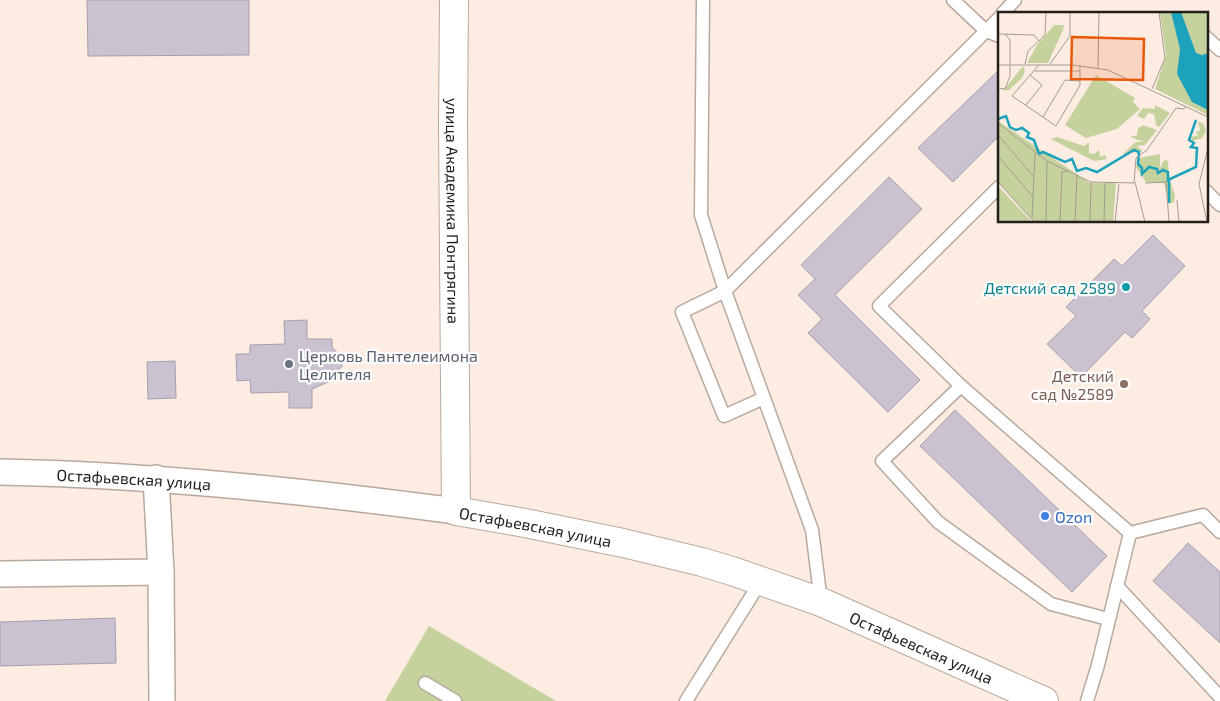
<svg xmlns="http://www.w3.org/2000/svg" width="1220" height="701" viewBox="0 0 1220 701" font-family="'Exo 2',sans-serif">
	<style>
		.green { fill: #c6d29e }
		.building { fill: #cbc2d1; stroke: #a69ead }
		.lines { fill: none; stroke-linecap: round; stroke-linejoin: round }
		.lane-casing { stroke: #b8a99e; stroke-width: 15 }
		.street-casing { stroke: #b8a99e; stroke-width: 28 }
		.secondary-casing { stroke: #b8a99e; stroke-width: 30 }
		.lane { stroke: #fff; stroke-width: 12 }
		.street { stroke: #fff; stroke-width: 25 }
		.secondary { stroke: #fff; stroke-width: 28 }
		.culture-dot { fill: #0f9aa8; stroke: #fdfdfd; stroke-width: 2 }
		.worship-dot { fill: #6b7280; stroke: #fdfdfd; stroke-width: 2 }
		.education-dot { fill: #8d6e63; stroke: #fdfdfd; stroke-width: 2 }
		.shop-dot { fill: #3f7fe0; stroke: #fdfdfd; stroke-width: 2 }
		.labels { text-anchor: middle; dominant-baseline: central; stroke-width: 4.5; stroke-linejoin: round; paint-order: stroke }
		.street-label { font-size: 16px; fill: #231e1a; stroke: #fdfdfd }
		.culture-label { font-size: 16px; fill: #0d838f; stroke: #fdfdfd; text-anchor: end }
		.worship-label { font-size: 16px; fill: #5b616d; stroke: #fdfdfd; text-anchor: start }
		.education-label { font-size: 16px; fill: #785e54; stroke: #fdfdfd; text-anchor: end }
		.shop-label { font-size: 16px; fill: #366cbe; stroke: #fdfdfd; text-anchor: start }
		.inset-river { fill: none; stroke: #1da2bc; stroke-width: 2.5 }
		.inset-road { fill: none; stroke: #a59a91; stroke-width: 1 }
		.view { fill: #e8590c; fill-opacity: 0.15; stroke: #e8590c; stroke-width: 2.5 }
		.inset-edge { fill: none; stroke: #231e1a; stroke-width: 2.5 }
	</style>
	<rect width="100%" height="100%" fill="#fcece1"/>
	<polygon class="green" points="429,626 556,701 385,701"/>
	<g class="building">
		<polygon points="87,0 249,0 249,55 88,56"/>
		<polygon points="999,70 999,136 953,182 918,148"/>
		<polygon points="889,177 922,209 835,295 920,380 888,412 808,333 822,319 798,295 815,279 801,265"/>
		<polygon points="1153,235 1185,266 1142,311 1150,319 1132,338 1125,332 1081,377 1047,344 1076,316 1066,307 1114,259 1122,266"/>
		<polygon points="307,320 307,339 332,339 332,347 341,357 343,361 342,366 337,372 333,372 328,382 312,389 312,408 289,408 289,392 251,393 250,380 237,381 236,354 250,354 250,345 285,344 284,321"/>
		<polygon points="175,361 176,398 148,399 147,362"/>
		<polygon points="955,410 1107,556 1072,592 920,446"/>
		<polygon points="1188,543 1220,572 1220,643 1153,581"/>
		<polygon points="115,618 116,663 0,666 0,622"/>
	</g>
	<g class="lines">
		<defs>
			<g id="lane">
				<polyline points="703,0 701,215 725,291 812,530 821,602"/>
				<polyline points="953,0 986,31 999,36"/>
				<polyline points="1002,14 1015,0"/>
				<polyline points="1206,37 1220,50"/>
				<polyline points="1206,191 1220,205"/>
				<polyline points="961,386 879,306 999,187"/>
				<polyline points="764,398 724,416 682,312 725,291 999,18"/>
				<polyline points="1130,533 1203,515 1220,532"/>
				<polyline points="1117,586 1220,697"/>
				<polyline points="425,683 455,701"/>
				<polyline points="686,701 761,581"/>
				<polyline points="1087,701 1098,665 1130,533 961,386 882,461 938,522 1051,604 1108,619"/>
			</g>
			<g id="street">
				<path id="s1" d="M 0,472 C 153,475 305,491 456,511"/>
				<polyline points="156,478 161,572 162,701"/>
				<polyline points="0,574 161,572"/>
			</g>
			<g id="secondary">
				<path id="s2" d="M 454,0 L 453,124 L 456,511 L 525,523 L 623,543 L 702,562 L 732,571 L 821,602 L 1044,701"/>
			</g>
		</defs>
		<use href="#lane" class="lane-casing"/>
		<use href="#street" class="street-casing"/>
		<use href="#secondary" class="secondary-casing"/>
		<use href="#lane" class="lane"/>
		<use href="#street" class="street"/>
		<use href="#secondary" class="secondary"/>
	</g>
	<circle class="culture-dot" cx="1126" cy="287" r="5"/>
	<circle class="worship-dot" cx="289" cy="364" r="5"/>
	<circle class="education-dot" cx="1124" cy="384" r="5"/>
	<circle class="shop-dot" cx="1045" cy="516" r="5"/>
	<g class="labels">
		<g class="street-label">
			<text stroke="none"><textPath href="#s2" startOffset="211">улица Академика Понтрягина</textPath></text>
			<text stroke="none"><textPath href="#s1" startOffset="134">Остафьевская улица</textPath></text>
			<text stroke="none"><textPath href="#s2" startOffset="592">Остафьевская улица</textPath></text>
			<text stroke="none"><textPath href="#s2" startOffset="998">Остафьевская улица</textPath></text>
		</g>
		<g class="culture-label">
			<text x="1116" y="287">Детский сад 2589</text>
		</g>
		<g class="worship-label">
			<text x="299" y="355">Церковь Пантелеимона<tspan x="299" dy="18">Целителя</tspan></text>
		</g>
		<g class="education-label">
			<text x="1114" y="375">Детский<tspan x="1114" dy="18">сад №2589</tspan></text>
		</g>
		<g class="shop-label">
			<text x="1055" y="516">Ozon</text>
		</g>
	</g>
	<g transform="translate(998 12)">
		<rect width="210" height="210" fill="#fcece1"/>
		<path d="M 162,0 L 210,0 L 210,103 L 157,77 L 168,43 ZM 56,13 L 66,13 L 65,18 L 50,51 L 29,51 L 39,33 ZM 25,54 L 27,59 L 24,66 L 11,78 L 5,79 ZM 98,63 L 137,86 L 135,90 L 142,97 L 119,117 L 88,126 L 67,113 ZM 157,93 L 172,101 L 161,115 L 158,113 L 156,102 L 150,101 L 146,107 L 139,104 L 145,96 L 157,97 ZM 0,109 L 92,171 L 118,171 L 115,210 L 36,210 L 0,170 ZM 200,110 L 205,111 L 208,119 L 204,126 L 194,129 L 193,125 L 201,123 L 197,121 L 202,118 ZM 145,113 L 159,118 L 147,133 L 139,134 L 145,139 L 125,142 L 138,130 L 146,130 L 132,125 L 139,123 L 140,116 ZM 59,125 L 86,134 L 91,130 L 91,141 L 96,142 L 101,138 L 102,145 L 107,143 L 109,147 L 96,149 L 53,127 ZM 162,142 L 162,156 L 166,148 L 170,149 L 171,166 L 177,183 L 176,190 L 171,192 L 166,171 L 148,170 L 138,155 L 141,146 ZM 0,174 L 2,176 L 34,210 L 0,210 Z" fill="#c6d29e"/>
		<path d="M 173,0 L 183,0 L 198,41 L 204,43 L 210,41 L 210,98 L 194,90 L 179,62 L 182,37 Z" fill="#1da2bc"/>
		<path class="inset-river" d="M 0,107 L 8,104 L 12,115 L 18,118 L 24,116 L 31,121 L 29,125 L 36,128 L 41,142 L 45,140 L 67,150 L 74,147 L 79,159 L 88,156 L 99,160 L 136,138 L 141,140 L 140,152 L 144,156 L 144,162 L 151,155 L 159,157 L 160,161 L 165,158 L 170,160 L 170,168 L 198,155 L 199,136 L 193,135 L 196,131 L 191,128 L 198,108M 171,167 L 171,191"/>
		<path class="inset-road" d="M 0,22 L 36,23 L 41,29M 7,22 L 12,28 L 12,52M 27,52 L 30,39 L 47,23 L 48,0M 52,52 L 72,24 L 72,0M 0,53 L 75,53 L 110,58 L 210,105M 41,53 L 14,84 L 58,114 L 82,73 L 82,54M 100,56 L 101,0M 37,59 L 82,59M 0,76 L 7,77 L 12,64 L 12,53M 154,77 L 167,46 L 161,0M 28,93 L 44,73 L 32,63M 45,105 L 67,68 L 82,69M 0,111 L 49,149 L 93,170 L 136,171 L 138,146 L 149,138 L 178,96 L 186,97 L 188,94M 0,123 L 35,164M 0,144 L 35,185M 0,170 L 36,210M 137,170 L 147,210M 147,171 L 168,170 L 171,210M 179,188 L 181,210M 34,206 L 37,141M 48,210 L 49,149M 62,210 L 64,160 L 70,159M 77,210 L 79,163M 92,210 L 93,170M 106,210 L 107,171M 117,210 L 121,172M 209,210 L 201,172 L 210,136"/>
		<path class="view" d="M 74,25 L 146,27 L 145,68 L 73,67 Z"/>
		<rect width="210" height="210" class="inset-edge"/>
	</g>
</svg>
